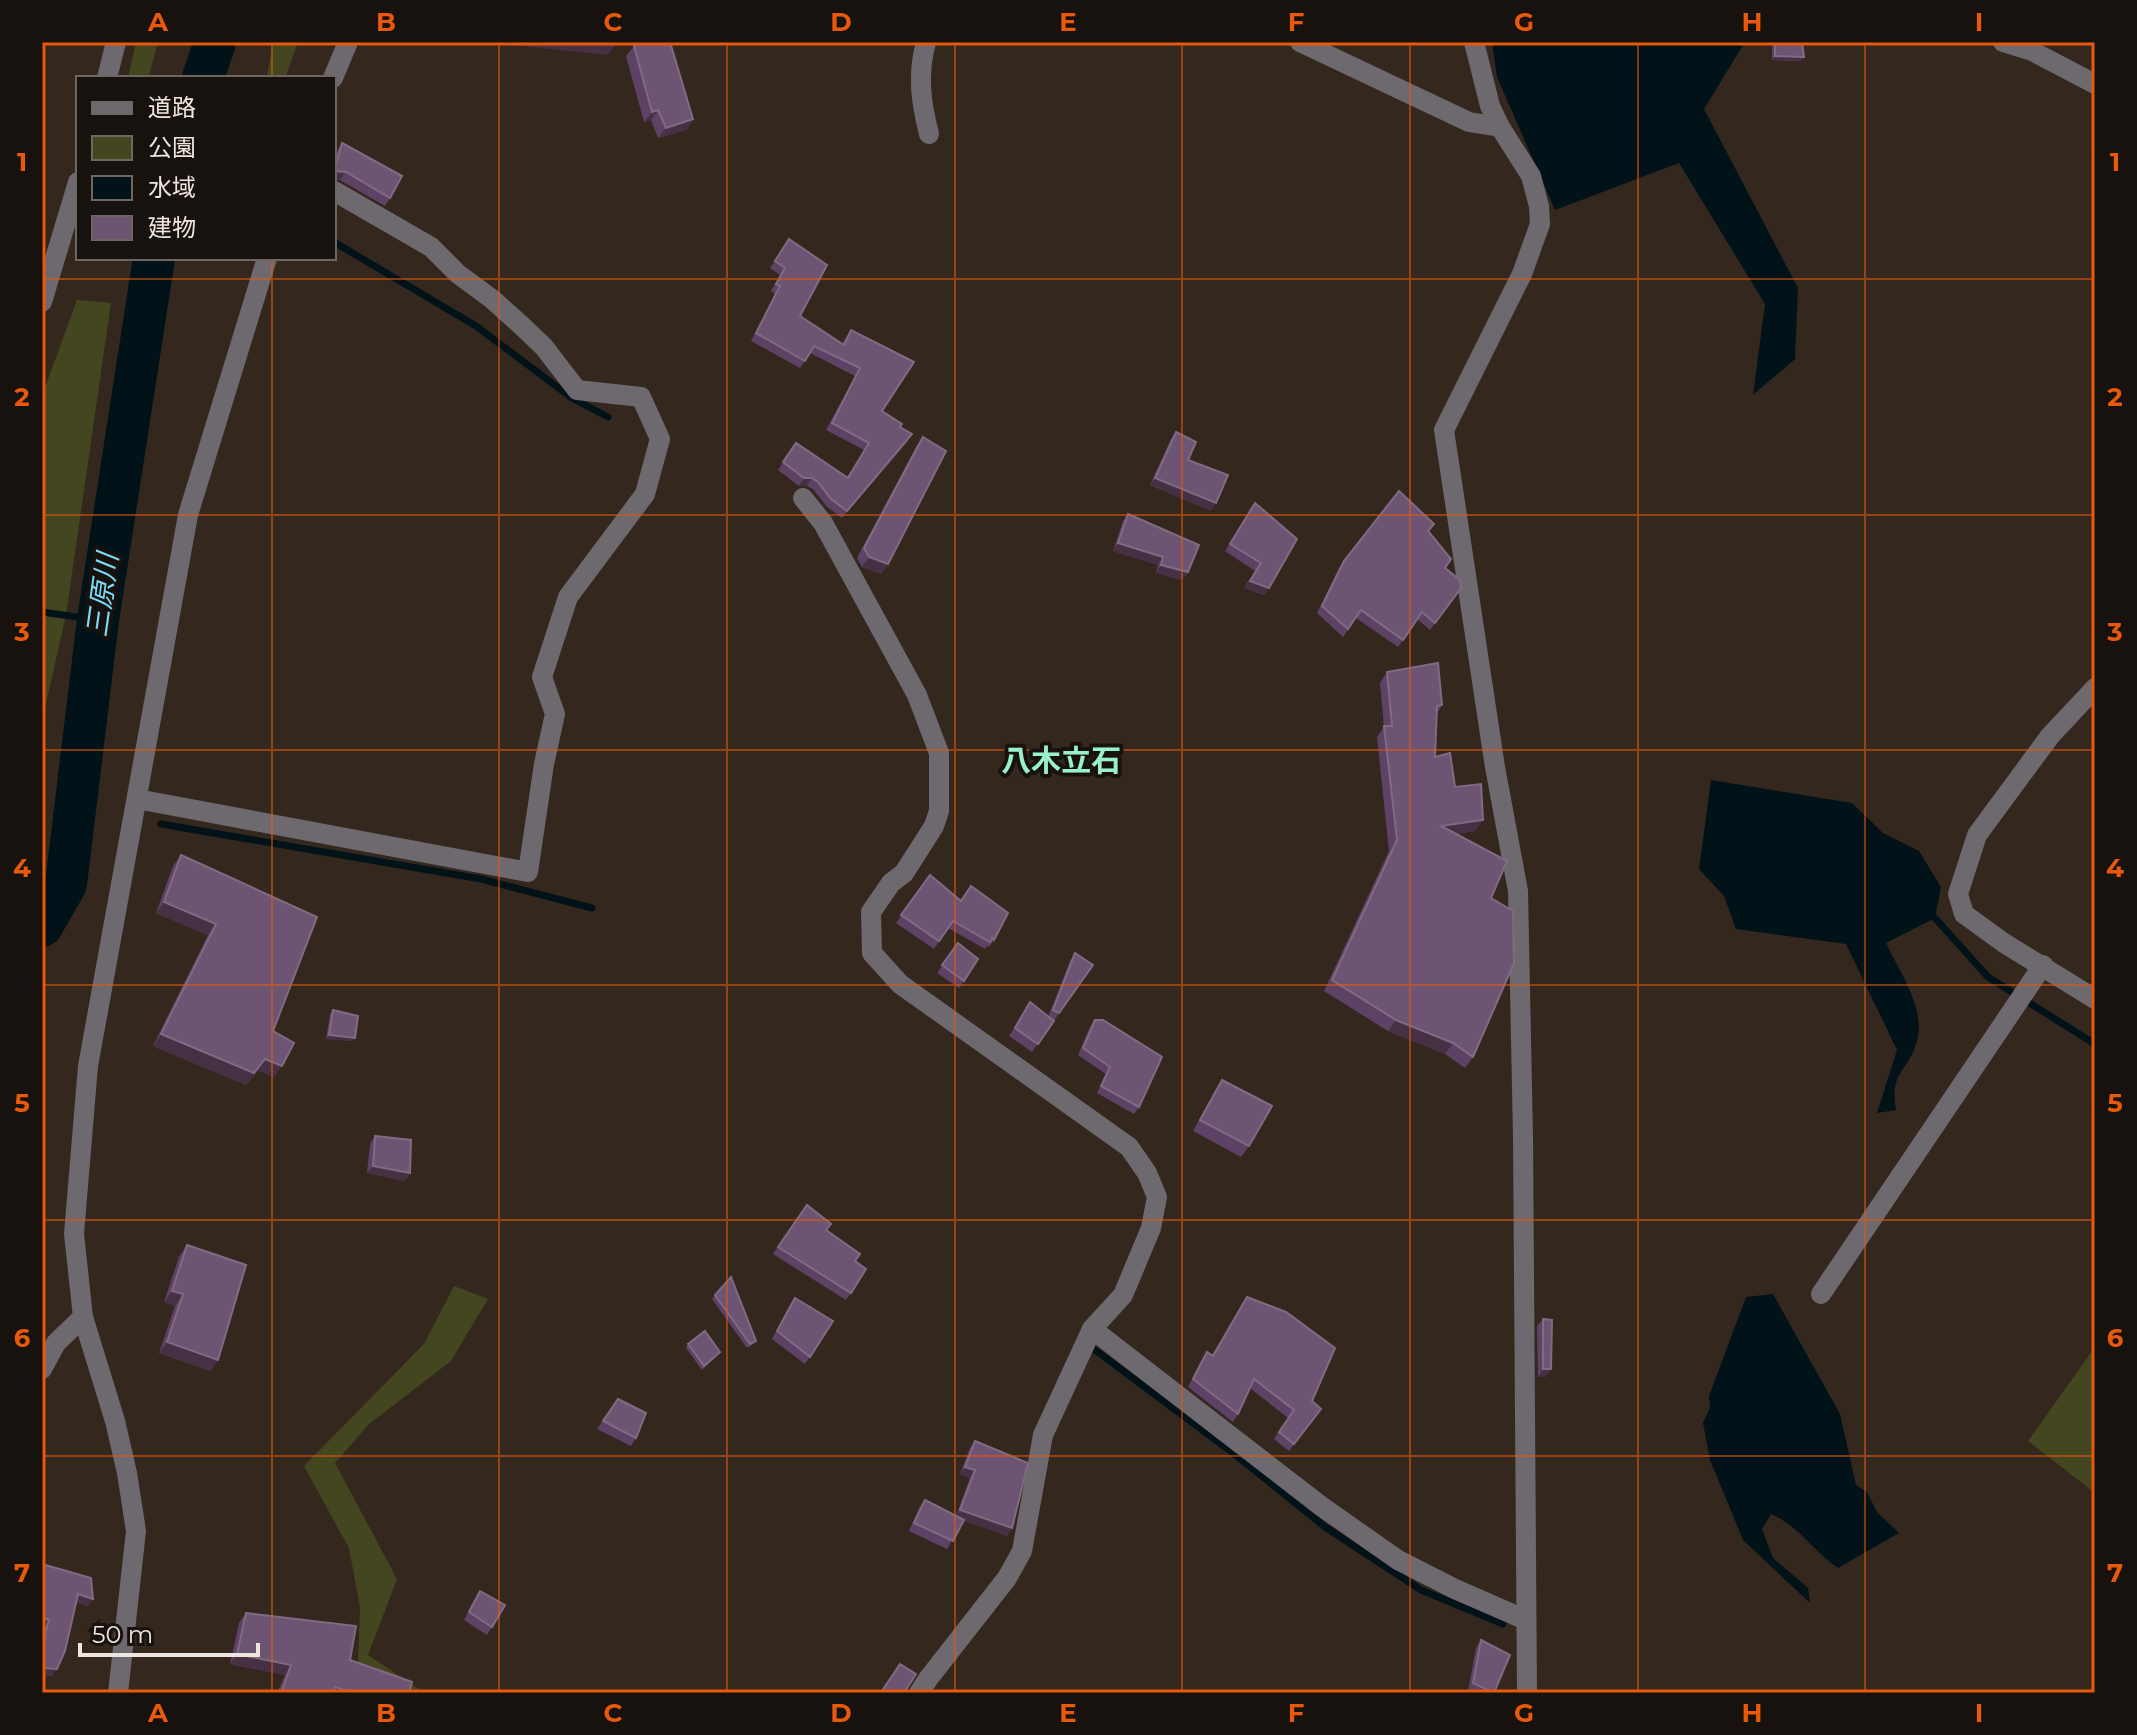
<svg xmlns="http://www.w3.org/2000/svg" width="2137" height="1735" viewBox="0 0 2137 1735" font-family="Montserrat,'Noto Sans JP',sans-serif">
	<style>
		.green { fill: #444620 }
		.water { fill: #011219 }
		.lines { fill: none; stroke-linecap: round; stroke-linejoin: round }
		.stream { stroke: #011219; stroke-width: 7 }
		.river { stroke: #011219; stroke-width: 42 }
		.minor { stroke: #6e696f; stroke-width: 20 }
		.tertiary { stroke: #6e696f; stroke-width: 20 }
		.wall { fill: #5e4265 }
		.shaded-wall { fill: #473043 }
		.building { fill: #6d5472; stroke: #816a83; stroke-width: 2 }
		.grid { fill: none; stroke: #e8590c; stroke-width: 2; stroke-opacity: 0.55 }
		.labels { text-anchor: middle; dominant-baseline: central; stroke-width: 8; stroke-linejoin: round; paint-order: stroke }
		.water-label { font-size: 28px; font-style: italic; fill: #79dcfd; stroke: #18120e }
		.quarter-label { font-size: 30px; font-weight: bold; fill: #99f0c9; stroke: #18120e }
		.neatline { fill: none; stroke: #e8590c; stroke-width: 3 }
		.grid-label { font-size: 26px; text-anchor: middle; font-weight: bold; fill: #e8590c }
	</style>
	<rect width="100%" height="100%" fill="#34281e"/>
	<g class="green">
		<polygon points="136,42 158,42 148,78 128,78"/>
		<polygon points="273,42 298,42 285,78 267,78"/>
		<polygon points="77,300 111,303 66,615 42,721 42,396"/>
		<polygon points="454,1286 488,1299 451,1361 369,1424 335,1463 397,1579 368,1655 425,1693 392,1693 358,1664 360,1607 349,1548 304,1466 424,1344"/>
		<polygon points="2095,1347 2095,1493 2028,1441"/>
	</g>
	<g class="water">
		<polygon points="1492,42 1745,42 1704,109 1798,288 1795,359 1753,395 1765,304 1679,163 1555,210 1497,77"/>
		<path d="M 1711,780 L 1852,803 L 1883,833 L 1919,851 L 1941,887 L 1935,918 L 1886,943 C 1899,971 1926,1008 1917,1041 C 1908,1073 1889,1071 1896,1110 L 1877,1113 L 1897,1050 L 1846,944 L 1736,929 L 1724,896 L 1699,869 Z"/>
		<path d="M 1773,1294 L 1840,1414 L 1856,1485 L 1867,1492 L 1877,1512 L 1899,1533 L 1838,1568 C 1813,1551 1799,1526 1771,1514 L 1762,1529 L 1773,1558 L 1808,1588 L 1810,1603 L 1743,1540 L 1710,1460 L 1703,1423 L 1710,1408 L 1709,1396 L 1746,1297 Z"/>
	</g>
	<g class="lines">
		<g class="stream">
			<polyline points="334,242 476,326 572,398 608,417"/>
			<polyline points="42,612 98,620"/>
			<polyline points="161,824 481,879 592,908"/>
			<polyline points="1935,918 1988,977 2095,1044"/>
			<polyline points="1087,1344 1233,1453 1325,1527 1421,1590 1503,1624"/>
		</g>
		<g class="river">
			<polyline points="203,78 215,42"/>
			<polyline points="42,926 66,884 98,620 154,258"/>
		</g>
		<g class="minor">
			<path d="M 926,42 C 917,75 921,102 929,134"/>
			<polyline points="1300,42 1469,122 1500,127"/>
			<polyline points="1474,42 1490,106 1500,127 1531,176 1539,206 1540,224 1522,274 1444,430 1495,767 1518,891 1523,1137 1527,1693"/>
			<polyline points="2003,42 2032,51 2095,84"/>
			<polyline points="803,498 823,523 917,695 939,753 939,811 934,826 904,873 891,883 871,912 872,953 900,984 1129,1147 1147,1173 1157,1197 1151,1228 1123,1295 1092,1329 1043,1435 1022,1551 1007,1578 928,1679 919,1693"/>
			<polyline points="2095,688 2050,736 1977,835 1958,894 1964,914 2004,943 2095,999"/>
			<polyline points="137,799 528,872 544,764 555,714 542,677 568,597 645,494 660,439 641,397 577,390 544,347 522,326 492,299 458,274 431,247 334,191"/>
			<polyline points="1821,1294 2043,965"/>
			<polyline points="1092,1329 1321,1506 1398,1560 1455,1589 1526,1620"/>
			<polyline points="42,1369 56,1343 83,1317"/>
		</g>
		<g class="tertiary">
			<polyline points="107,78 116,42"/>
			<polyline points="333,78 348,42"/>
			<polyline points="42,302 78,182"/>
			<polyline points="118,1693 136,1531 127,1473 115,1421 83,1317 74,1234 88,1066 188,515 267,258"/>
		</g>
	</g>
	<g class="wall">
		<polygon points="1772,42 1802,42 1804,57 1801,61 1772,60"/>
		<polygon points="634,46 693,119 686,130 658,138 651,120 644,122 626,56"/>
		<polygon points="342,143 390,198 385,206 340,180 334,179 334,160 337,151"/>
		<polygon points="789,239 800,316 842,344 851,330 882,411 900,427 907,442 842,518 826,506 813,489 807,486 799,486 778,470 796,443 847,477 864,450 826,430 855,376 810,353 800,368 751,341 775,294 771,291 780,275 770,268"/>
		<polygon points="1176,432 1188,460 1211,511 1150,485 1171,439"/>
		<polygon points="923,437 888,564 881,574 862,567 857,558 916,447"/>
		<polygon points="1255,503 1269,588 1264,595 1244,588 1255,571 1225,551"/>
		<polygon points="1128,514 1188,572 1182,580 1156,573 1158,565 1113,551 1123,521"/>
		<polygon points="1428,532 1445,568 1461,588 1430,630 1417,619 1398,647 1356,618 1343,637 1317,613 1339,568 1344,561"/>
		<polygon points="1387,672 1442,705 1437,713 1435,757 1455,787 1475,831 1455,834 1491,898 1473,1057 1465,1068 1445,1054 1388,1031 1324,991 1389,851 1377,737 1384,727 1380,683"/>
		<polygon points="181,855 273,1031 274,1077 258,1070 246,1085 153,1046 208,935 156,913 173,866"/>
		<polygon points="930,875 994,940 989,947 987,946 985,949 948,928 934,949 896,923"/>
		<polygon points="958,943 978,959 959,988 937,973"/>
		<polygon points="1075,953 1093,965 1032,1052 1009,1036 1030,1002 1048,1017 1070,961"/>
		<polygon points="333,1010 353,1041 326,1039 330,1014"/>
		<polygon points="1095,1020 1139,1107 1134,1114 1097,1093 1106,1074 1078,1055 1090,1027"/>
		<polygon points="1222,1080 1249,1146 1241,1157 1193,1131 1215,1091"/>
		<polygon points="375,1136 410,1173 405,1181 367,1173 370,1144"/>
		<polygon points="807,1205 826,1230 855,1261 866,1269 846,1300 773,1254"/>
		<polygon points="187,1245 218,1360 210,1371 159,1353 175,1306 164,1302 179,1257"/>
		<polygon points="715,1295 756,1341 753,1344 747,1348 712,1299"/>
		<polygon points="1247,1297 1312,1401 1321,1409 1289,1451 1274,1439 1288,1418 1250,1388 1238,1414 1233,1422 1188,1387 1202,1359 1207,1352 1212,1355"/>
		<polygon points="795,1298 833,1321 805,1364 772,1339"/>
		<polygon points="1543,1319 1546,1377 1538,1377 1537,1326"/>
		<polygon points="688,1344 720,1352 702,1370 686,1348"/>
		<polygon points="618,1399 636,1438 631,1446 597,1429"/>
		<polygon points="975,1441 1012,1528 1007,1536 963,1520 947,1549 909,1531 919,1508 925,1500 956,1516 970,1478 960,1474 970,1448"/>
		<polygon points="42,1564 93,1599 88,1606 76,1602 52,1676 42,1675 42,1635 44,1627 42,1627"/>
		<polygon points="480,1591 492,1627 487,1635 464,1620"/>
		<polygon points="246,1613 350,1660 409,1693 277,1693 285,1675 230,1664 239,1623"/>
		<polygon points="1481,1640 1494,1693 1473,1693 1468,1691 1476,1648"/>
	</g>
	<g class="shaded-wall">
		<polygon points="485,42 617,42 608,55"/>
		<polygon points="1775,56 1804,57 1801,61 1772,60"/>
		<polygon points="658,110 651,120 644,122 652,112"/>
		<polygon points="693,119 686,130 658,138 666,128"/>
		<polygon points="334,171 346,172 340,180 334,179"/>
		<polygon points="912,434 907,442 842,518 847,511"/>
		<polygon points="804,478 812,478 807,486 799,486"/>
		<polygon points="1155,478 1216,503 1211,511 1150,485"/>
		<polygon points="1118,543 1163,557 1158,565 1113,551"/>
		<polygon points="869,557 888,564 881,574 862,567"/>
		<polygon points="1161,565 1188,572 1182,580 1156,573"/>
		<polygon points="1250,581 1269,588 1264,595 1244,588"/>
		<polygon points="1483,820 1475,831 1433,837 1441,826"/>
		<polygon points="164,902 216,924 208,935 156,913"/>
		<polygon points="1396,1020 1453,1043 1445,1054 1388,1031"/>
		<polygon points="161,1034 265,1059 282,1066 274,1077 258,1070 246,1085 153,1046"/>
		<polygon points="329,1035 355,1038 353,1041 326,1039"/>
		<polygon points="373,1166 410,1173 405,1181 367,1173"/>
		<polygon points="172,1291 183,1294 175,1306 164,1302"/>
		<polygon points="167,1342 218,1360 210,1371 159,1353"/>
		<polygon points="1543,1369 1551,1369 1546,1377 1538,1377"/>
		<polygon points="965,1467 975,1470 970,1478 960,1474"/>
		<polygon points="960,1510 1012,1528 1007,1536 955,1517"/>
		<polygon points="78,1594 93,1599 88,1606 73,1601"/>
		<polygon points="42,1618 49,1620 44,1627 42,1627"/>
		<polygon points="237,1654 291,1665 285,1675 230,1664"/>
		<polygon points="42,1668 57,1669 52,1676 42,1675"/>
		<polygon points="335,1687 352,1693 331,1693"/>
	</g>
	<g class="building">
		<polygon points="645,42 670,42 693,119 666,128 658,110 652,112 634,46"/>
		<polygon points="1775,42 1802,42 1804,57 1775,56"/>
		<polygon points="342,143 402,176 390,198 346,172 334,171"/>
		<polygon points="789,239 827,265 800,316 844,345 851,330 914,362 882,411 902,424 900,427 912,434 847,511 831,499 818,482 812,478 804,478 783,462 796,443 848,478 869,443 832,423 860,368 814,346 805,361 756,333 780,286 776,284 785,268 775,261"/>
		<polygon points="1176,432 1196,442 1188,460 1228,475 1216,503 1155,478"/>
		<polygon points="923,437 946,451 888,564 869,557 864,548"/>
		<polygon points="1399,491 1434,524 1428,531 1451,559 1445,568 1460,580 1461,588 1435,623 1422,612 1403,640 1361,610 1348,629 1322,606 1344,561"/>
		<polygon points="1255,503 1297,539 1269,588 1250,581 1261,563 1230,544"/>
		<polygon points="1128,514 1199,545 1188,572 1161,565 1163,557 1118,543"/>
		<polygon points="1438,663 1442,705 1437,706 1435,757 1450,753 1455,787 1481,784 1483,820 1441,826 1507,861 1491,898 1513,911 1514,963 1473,1057 1453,1043 1396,1020 1332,980 1397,840 1384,726 1392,726 1387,672"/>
		<polygon points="181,855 317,917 273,1031 294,1043 282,1066 265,1059 254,1073 161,1034 216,924 164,902"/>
		<polygon points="930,875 961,901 971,886 1008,913 994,940 992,938 990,942 953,921 939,941 901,915"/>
		<polygon points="958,943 978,959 964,981 942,965"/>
		<polygon points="1075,953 1093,965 1059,1013 1053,1010"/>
		<polygon points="1030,1002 1054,1021 1038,1044 1015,1028"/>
		<polygon points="333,1010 358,1016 355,1038 329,1035"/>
		<polygon points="1095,1020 1103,1020 1162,1057 1139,1107 1101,1086 1110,1067 1083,1048"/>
		<polygon points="1222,1080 1272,1106 1249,1146 1200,1120"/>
		<polygon points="375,1136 411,1140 410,1173 373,1166"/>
		<polygon points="807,1205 831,1224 826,1230 860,1254 855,1261 866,1269 851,1293 778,1247"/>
		<polygon points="187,1245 246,1265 218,1360 167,1342 183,1294 172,1291"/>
		<polygon points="731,1277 756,1341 750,1344 715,1295"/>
		<polygon points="1247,1297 1286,1312 1335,1348 1312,1401 1321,1409 1294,1444 1279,1432 1294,1410 1254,1379 1238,1414 1193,1379 1207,1352 1213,1356"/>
		<polygon points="795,1298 833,1321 810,1357 777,1331"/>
		<polygon points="1543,1319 1552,1320 1551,1369 1543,1369"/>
		<polygon points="705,1331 720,1352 704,1366 688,1344"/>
		<polygon points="618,1399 646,1413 636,1438 603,1421"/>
		<polygon points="975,1441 1028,1463 1012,1528 960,1510 975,1470 965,1467"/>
		<polygon points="925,1500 964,1520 953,1541 914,1523"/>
		<polygon points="42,1564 91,1578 93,1599 78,1594 65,1651 57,1669 42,1668 42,1644 49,1620 42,1618"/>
		<polygon points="480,1591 505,1605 492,1627 469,1612"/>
		<polygon points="246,1613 356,1626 350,1660 412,1682 409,1693 352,1693 335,1687 333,1693 281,1693 291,1665 237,1654"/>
		<polygon points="1481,1640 1510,1655 1494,1693 1473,1683"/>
		<polygon points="900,1664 916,1674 904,1693 885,1693 882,1691"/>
	</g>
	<path class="grid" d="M 272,42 L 272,78M 499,42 L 499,1693M 727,42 L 727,1693M 955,42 L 955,1693M 1182,42 L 1182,1693M 1410,42 L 1410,1693M 1638,42 L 1638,1693M 1865,42 L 1865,1693M 272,258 L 272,1693M 42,279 L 2095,279M 42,515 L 2095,515M 42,750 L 2095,750M 42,985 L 2095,985M 42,1220 L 2095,1220M 42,1456 L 2095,1456"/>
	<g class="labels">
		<g class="water-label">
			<text transform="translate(102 595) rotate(-82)">三原川</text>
		</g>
		<g class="quarter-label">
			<text x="1061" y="760">八木立石</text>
		</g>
	</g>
	<rect width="2137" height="1735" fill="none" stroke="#18120e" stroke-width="88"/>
	<rect x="76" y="76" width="260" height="184" fill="#18120e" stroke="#6d6662" stroke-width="2"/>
	<rect x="92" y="102" width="40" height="12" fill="#6e696f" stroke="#6d6662" stroke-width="2"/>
	<text x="148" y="116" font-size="24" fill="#ede5df">道路</text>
	<rect x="92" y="136" width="40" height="24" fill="#444620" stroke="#6d6662" stroke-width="2"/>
	<text x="148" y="156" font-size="24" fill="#ede5df">公園</text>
	<rect x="92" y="176" width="40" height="24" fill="#011219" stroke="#6d6662" stroke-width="2"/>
	<text x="148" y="196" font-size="24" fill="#ede5df">水域</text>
	<rect x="92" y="216" width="40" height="24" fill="#6d5472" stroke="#6d6662" stroke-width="2"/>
	<text x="148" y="236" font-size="24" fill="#ede5df">建物</text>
	<path d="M80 1643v12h178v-12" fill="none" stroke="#ede5df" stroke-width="4"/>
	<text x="92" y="1643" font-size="24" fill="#ede5df" stroke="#18120e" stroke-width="6" paint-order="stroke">50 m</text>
	<rect x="44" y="44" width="2049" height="1647" class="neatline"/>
	<g class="grid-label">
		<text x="158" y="31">A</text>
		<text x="386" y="31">B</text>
		<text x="613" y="31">C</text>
		<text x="841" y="31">D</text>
		<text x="1068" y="31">E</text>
		<text x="1296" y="31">F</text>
		<text x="1524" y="31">G</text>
		<text x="1752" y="31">H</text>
		<text x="1979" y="31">I</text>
		<text x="22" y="171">1</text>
		<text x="2115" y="171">1</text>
		<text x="22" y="406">2</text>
		<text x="2115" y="406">2</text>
		<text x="22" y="641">3</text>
		<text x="2115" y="641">3</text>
		<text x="22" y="877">4</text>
		<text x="2115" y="877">4</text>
		<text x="22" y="1112">5</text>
		<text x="2115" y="1112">5</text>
		<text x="22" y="1347">6</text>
		<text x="2115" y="1347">6</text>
		<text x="22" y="1582">7</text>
		<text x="2115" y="1582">7</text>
		<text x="158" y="1722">A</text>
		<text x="386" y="1722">B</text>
		<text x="613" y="1722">C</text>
		<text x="841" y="1722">D</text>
		<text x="1068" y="1722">E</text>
		<text x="1296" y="1722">F</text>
		<text x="1524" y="1722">G</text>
		<text x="1752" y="1722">H</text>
		<text x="1979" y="1722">I</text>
	</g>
</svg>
